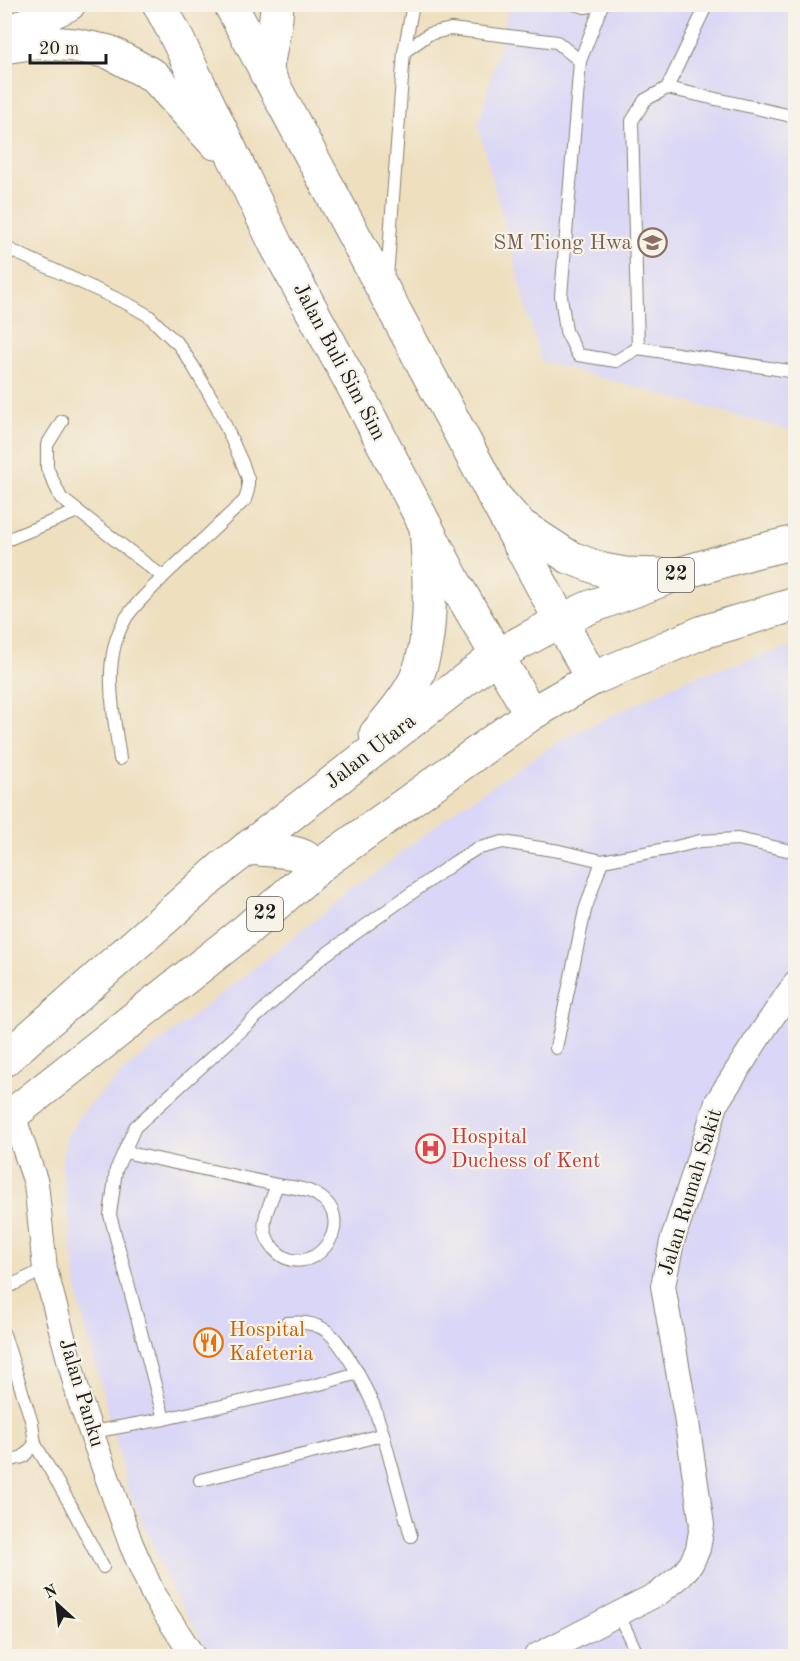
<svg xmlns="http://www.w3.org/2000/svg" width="800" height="1661" viewBox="0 0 800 1661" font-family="'Old Standard TT',serif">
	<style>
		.built { fill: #d9d6f7 }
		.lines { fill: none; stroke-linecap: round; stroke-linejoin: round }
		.lane-casing { stroke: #857e6e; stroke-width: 14 }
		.street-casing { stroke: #857e6e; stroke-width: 26 }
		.primary-casing { stroke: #857e6e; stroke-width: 35 }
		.highway-casing { stroke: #857e6e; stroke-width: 35 }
		.lane { stroke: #fff; stroke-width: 12 }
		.street { stroke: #fff; stroke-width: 24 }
		.primary { stroke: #fff; stroke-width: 33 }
		.highway { stroke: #fff; stroke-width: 33 }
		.labels { text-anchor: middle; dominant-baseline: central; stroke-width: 4.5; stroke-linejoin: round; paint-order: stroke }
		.shield { fill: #f7f3e8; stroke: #5e5c59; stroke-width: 1.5 }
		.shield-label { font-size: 20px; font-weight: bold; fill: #1c1c1c }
		.education-label { font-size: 21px; fill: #785e54; stroke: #f7f3e8; text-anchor: end }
		.street-label { font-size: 21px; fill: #1c1c1c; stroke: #f7f3e8 }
		.health-label { font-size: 21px; fill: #be3a42; stroke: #f7f3e8; text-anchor: start }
		.food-label { font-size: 21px; fill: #c56008; stroke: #f7f3e8; text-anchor: start }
	</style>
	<rect width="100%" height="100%" fill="#f7f3e8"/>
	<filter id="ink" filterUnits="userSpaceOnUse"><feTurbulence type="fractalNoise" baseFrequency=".0167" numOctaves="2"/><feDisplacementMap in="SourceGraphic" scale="12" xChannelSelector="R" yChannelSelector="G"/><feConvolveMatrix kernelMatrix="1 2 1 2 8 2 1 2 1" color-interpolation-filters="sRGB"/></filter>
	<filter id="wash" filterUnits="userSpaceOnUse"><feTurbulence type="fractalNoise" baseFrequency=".008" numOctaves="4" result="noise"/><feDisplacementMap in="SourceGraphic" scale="24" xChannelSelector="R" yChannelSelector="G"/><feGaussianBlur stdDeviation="1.35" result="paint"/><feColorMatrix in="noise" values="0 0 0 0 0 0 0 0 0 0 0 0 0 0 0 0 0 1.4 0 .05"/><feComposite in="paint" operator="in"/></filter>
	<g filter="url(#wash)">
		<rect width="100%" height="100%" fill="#eedfbf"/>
		<g class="built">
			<polygon points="510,5 795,5 795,432 541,361 478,126"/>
			<polygon points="795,645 795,1656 212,1656 172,1592 129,1491 80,1307 61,1163 67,1136 83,1111 127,1068 458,808 563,739 688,679"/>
		</g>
	</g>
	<g filter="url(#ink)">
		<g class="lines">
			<defs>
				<g id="lane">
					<polyline points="574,4 585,7 602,4"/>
					<polyline points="602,5 580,61 561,296 566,331 578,355 616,361 638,348 632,121 645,100 667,88 796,117"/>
					<polyline points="404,52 429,34 451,29 557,42 580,61"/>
					<polyline points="667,88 707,4"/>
					<polyline points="4,247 130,305 149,316 165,332 179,345 193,366 218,409 243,465 248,479 248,490 245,500 163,577 61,498 47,468 47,445 62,421"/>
					<polyline points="387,278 404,52 413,4"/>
					<polyline points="638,348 796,372"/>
					<polyline points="4,541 78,511"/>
					<path d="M 120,759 C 114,714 100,660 126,618 C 135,604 152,589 163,577"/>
					<polyline points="556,1048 585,910 602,861"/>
					<polyline points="124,1152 277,1185"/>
					<path d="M 277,1185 C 290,1187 306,1188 317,1195 C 363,1222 308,1287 274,1249 C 267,1241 263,1230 265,1219 C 267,1208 273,1196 277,1185 Z"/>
					<polyline points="4,1289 45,1269"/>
					<path d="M 287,1323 C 330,1318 337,1342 358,1373"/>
					<polyline points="4,1334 32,1423 35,1444 23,1457 4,1462"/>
					<polyline points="164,1419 110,1215 116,1170 135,1127 322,957 455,862 476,849 503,842 559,851 602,861 672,848 700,841 738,839 796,852"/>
					<polyline points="92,1432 164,1419 316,1385 358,1373 373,1404 383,1434 356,1442 200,1480"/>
					<polyline points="383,1434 411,1536"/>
					<polyline points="35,1444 70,1504 103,1567"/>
					<polyline points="619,1615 638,1656"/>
				</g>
				<g id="street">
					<polyline points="13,1115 36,1183 45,1269 80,1401 131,1544 154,1596 193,1656"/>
					<polyline points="536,1656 659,1593 682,1575 691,1564 698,1549 702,1525 686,1416 663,1286 672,1242 717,1102 756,1041 796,982"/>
				</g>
				<g id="primary">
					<polyline points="159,4 173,30 276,245 357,393 455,583 531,714"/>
					<polyline points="230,4 592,679"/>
					<polyline points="4,35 69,4"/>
					<polyline points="4,47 37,42 75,45 109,52 154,76 215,143"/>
					<polyline points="266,73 276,18 277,4"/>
				</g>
				<g id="highway">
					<polyline points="493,495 520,525 569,557 603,570 625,574 660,575"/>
					<path d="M 376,734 C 389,718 403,703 412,686 C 436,645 429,572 426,527"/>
					<path d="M 247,848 C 262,850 296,850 306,858 C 311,862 312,867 313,872"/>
					<polyline points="4,1060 223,867 496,656 560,621 588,608 675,575 754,552 796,542"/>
					<polyline points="4,1121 245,931 323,863 531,714 592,679 703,632 796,604"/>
				</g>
			</defs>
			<use href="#lane" class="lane-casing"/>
			<use href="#street" class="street-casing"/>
			<use href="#primary" class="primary-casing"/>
			<use href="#highway" class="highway-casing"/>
			<use href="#lane" class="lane"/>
			<use href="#street" class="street"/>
			<use href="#primary" class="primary"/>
			<use href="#highway" class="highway"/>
		</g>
	</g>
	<defs>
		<symbol id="school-ring" viewBox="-11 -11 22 22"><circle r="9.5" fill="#f7f3e8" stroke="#8d6e63" stroke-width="1.5"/><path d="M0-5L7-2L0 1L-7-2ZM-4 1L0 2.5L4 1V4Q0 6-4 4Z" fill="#8d6e63"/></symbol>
		<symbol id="hospital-ring" viewBox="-11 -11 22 22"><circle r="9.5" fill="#f7f3e8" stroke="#e0444e" stroke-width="1.5"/><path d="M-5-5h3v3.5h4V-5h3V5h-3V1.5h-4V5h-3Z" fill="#e0444e"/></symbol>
		<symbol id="restaurant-ring" viewBox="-11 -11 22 22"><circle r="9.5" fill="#f7f3e8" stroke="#e8710a" stroke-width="1.5"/><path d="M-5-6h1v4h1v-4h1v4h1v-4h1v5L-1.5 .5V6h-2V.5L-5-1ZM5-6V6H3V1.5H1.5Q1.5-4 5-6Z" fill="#e8710a"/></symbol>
	</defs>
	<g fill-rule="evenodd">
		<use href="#school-ring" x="636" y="226" width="33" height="33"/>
		<use href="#hospital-ring" x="414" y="1132" width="33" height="33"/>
		<use href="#restaurant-ring" x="192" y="1326" width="33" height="33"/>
	</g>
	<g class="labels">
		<g class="shield">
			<rect x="658" y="558" width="36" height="34" rx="4.5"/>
			<rect x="247" y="897" width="36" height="34" rx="4.5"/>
		</g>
		<g class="shield-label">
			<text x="676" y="575">22</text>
			<text x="265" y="914">22</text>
		</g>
		<g class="education-label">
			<text x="632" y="243">SM Tiong Hwa</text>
		</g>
		<g class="street-label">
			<text transform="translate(339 362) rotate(62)">Jalan Buli Sim Sim</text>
			<text transform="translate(371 752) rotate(-38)">Jalan Utara</text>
			<text transform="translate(691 1192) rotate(-73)">Jalan Rumah Sakit</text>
			<text transform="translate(81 1393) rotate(73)">Jalan Panku</text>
		</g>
		<g class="health-label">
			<text x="451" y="1137">Hospital<tspan x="451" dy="24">Duchess of Kent</tspan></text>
		</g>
		<g class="food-label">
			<text x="229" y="1330">Hospital<tspan x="229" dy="24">Kafeteria</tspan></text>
		</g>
	</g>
	<rect width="800" height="1661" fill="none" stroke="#f7f3e8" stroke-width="24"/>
	<g transform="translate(57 1604) rotate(333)" stroke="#f7f3e8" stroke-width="4.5" paint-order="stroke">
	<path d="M0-4.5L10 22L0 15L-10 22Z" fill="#1c1c1c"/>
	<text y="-9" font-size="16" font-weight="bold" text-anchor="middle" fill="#1c1c1c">N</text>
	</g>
	<path d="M30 54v9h76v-9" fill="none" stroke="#1c1c1c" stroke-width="3"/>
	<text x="39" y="54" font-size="18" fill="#1c1c1c" stroke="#f7f3e8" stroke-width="4.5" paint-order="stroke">20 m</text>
</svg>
